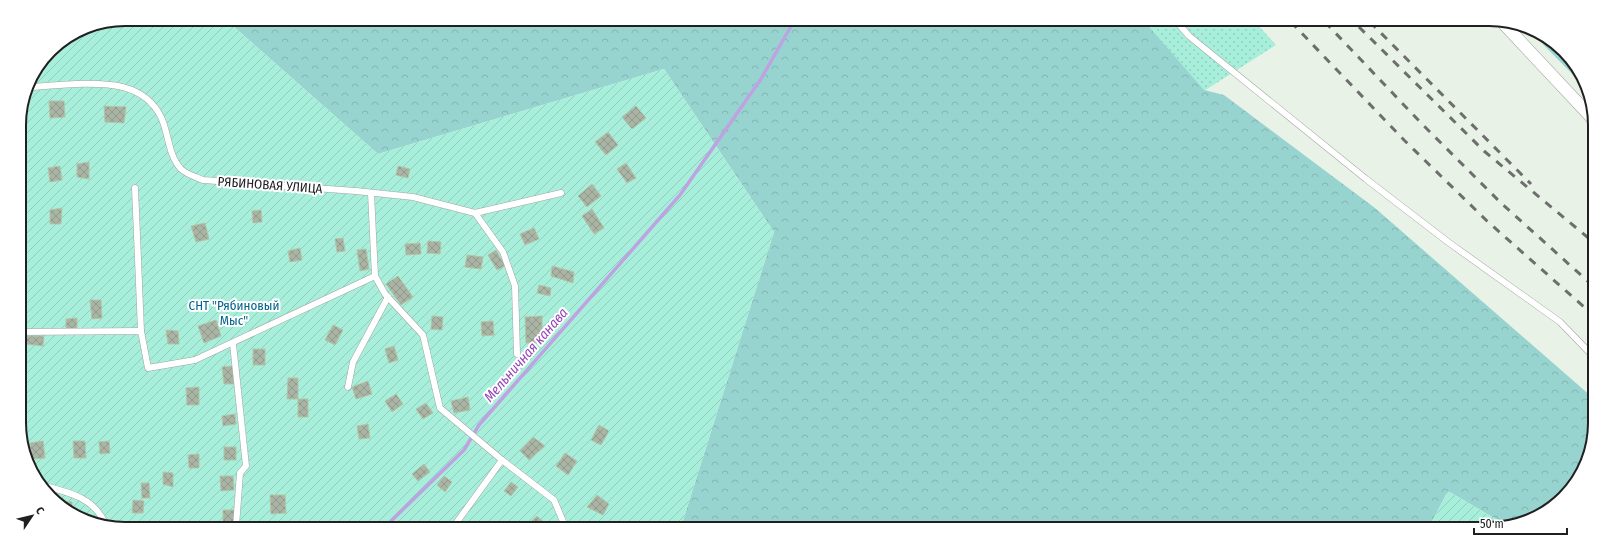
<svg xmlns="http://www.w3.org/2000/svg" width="1614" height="548" viewBox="0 0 1614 548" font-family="'Fira Sans Condensed',sans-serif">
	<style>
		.grass { fill: url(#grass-dots) }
		.forest { fill: url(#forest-crowns) }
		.garden { fill: url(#garden-furrows) }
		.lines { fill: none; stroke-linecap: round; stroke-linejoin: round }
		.stream { stroke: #bea3e2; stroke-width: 3.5 }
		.building { fill: url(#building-cross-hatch); stroke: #b2c5a7 }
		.service-casing { stroke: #a4a4a4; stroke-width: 7 }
		.minor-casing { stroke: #a4a4a4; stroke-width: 13 }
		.service { stroke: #fff; stroke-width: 6 }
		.minor { stroke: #fff; stroke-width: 12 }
		.rail { stroke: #6e6e6e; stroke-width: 3; stroke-dasharray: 8 8; stroke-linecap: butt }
		.labels { text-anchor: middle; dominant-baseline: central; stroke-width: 4; stroke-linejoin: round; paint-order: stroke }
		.street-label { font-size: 13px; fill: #202020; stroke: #fff }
		.park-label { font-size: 13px; fill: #02638a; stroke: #fff }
		.water-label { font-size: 14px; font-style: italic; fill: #9643b9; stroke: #fff }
		.rim { fill: none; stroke: #202020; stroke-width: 2 }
	</style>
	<defs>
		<pattern id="grass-dots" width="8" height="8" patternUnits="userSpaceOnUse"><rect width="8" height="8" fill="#a8efdb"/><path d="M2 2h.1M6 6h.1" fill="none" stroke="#90cdbc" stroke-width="1.8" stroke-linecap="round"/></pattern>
		<pattern id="forest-crowns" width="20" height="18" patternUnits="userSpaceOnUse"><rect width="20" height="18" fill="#98d4cf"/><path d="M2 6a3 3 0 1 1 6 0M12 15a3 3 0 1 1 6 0" fill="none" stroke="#83b6b1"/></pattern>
		<pattern id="garden-furrows" width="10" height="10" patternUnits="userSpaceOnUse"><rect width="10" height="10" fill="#a8efdb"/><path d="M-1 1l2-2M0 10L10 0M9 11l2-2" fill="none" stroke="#90cdbc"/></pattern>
		<pattern id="building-cross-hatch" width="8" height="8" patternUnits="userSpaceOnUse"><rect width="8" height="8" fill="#aab4a5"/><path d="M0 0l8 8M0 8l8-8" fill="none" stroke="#929a8e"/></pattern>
	</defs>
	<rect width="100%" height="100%" fill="#e8f2e6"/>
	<polygon class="grass" points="1145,22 1255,22 1276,45 1204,91"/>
	<g class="forest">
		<polygon points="225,19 1145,22 1204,90 1224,95 1375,208 1592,397 1591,451 1577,482 1554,507 1506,525 1448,491 1428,529 681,527 774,232 664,69 378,154"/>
		<polygon points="1530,31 1568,55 1584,86"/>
	</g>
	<g class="garden">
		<polygon points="125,19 225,19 378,154 664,69 774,232 681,527 97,525 46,493 21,443 19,118 27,84 50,50 85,27"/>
		<polygon points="1448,491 1506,525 1496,529 1428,529"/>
	</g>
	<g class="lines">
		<g class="stream">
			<polyline points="21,429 22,445"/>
			<polyline points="386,526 464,450 479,425 680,195 761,79 794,21"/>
		</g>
	</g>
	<g class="building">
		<polygon points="49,101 64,101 65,117 50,118"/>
		<polygon points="104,106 126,107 124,123 105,122"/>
		<polygon points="636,106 646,118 632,129 622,117"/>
		<polygon points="608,132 618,145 606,155 595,142"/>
		<polygon points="89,162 89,179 77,177 77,164"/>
		<polygon points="626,163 636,178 627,183 617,169"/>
		<polygon points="60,166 62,180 50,182 48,168"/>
		<polygon points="398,166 410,169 408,178 396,175"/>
		<polygon points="592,184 601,196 587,207 578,196"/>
		<polygon points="62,208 61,224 50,224 50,210"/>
		<polygon points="592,209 604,228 594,234 582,216"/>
		<polygon points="261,210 262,222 253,223 252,211"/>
		<polygon points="205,223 209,239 196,242 191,226"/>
		<polygon points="534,228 539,239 525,245 520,234"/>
		<polygon points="343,238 345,251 337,252 335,239"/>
		<polygon points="428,241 441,242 440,254 427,253"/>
		<polygon points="420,243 421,254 406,255 405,244"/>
		<polygon points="300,248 302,260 290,262 288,251"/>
		<polygon points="366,249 369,269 360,271 357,250"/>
		<polygon points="496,250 505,266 497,270 488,255"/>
		<polygon points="467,255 483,257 481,269 465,267"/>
		<polygon points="552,266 574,272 573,283 551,276"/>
		<polygon points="398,276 413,297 401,305 386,284"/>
		<polygon points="539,285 551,288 550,296 537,293"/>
		<polygon points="90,300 101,300 102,318 92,319"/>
		<polygon points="432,316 443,317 442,330 431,329"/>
		<polygon points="542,316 542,343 526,343 525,317"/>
		<polygon points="77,318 77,329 66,329 66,319"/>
		<polygon points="216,320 221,336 204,343 198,326"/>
		<polygon points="493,321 494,335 482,336 481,322"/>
		<polygon points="333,325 343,330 335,345 325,340"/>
		<polygon points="166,330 178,331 179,344 168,344"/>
		<polygon points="24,336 44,336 43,346 25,344"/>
		<polygon points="394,346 398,360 389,363 385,349"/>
		<rect x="253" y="349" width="12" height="16"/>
		<polygon points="232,366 234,384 224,384 222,367"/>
		<polygon points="288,378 298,378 298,399 287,399"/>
		<polygon points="368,381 372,394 356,399 352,387"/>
		<polygon points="199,387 199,405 187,405 186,388"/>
		<polygon points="396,394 403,404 392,412 385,401"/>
		<polygon points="468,397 470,410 454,413 451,401"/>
		<rect x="298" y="399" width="10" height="18"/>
		<polygon points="426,403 433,413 423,419 416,409"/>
		<polygon points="235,414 236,424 223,426 222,416"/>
		<polygon points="368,424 370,438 359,439 357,426"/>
		<polygon points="599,425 609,431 601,445 591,440"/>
		<polygon points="533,437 545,446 529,460 520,451"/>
		<polygon points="43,441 45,458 32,459 30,443"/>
		<polygon points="73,441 85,441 86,458 74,458"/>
		<polygon points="109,441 110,453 100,454 99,442"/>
		<rect x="224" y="447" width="12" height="13"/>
		<polygon points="565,453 577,461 568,475 556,466"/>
		<polygon points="199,454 199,468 189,468 188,455"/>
		<polygon points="424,464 430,472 418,481 412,474"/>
		<polygon points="163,472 173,473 173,487 163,484"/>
		<polygon points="220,476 233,476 234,490 221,491"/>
		<polygon points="444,476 452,482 445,492 437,485"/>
		<polygon points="511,482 518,487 511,496 504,491"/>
		<polygon points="141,483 149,483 150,498 142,498"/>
		<polygon points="270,495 285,495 286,513 271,514"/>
		<polygon points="597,495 609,504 603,515 587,507"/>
		<polygon points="133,500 144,501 143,513 132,513"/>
		<polygon points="59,501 72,502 72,509"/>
		<polygon points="223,510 235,510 234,526 223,525"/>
		<polygon points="537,516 548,526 526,526"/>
	</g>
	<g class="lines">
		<defs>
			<g id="service">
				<polyline points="1177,22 1189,36 1366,179 1448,242 1560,322 1592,355"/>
				<path d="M 26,88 C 43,85 59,85 75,84 C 108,83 144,83 161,117 C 169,134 168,155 181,169 C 186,174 196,177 203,180 L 356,191 L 413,197 L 475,213 L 561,193"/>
				<polyline points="135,188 141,331"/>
				<polyline points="371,193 375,276 385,294 423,335 440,408 502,460 554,500 565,526"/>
				<polyline points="475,213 503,252 515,286 517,354"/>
				<polyline points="20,332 141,331 148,368 195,360 375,276"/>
				<polyline points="233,344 246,466 240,473 236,526"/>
				<polyline points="348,387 353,362 388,297"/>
				<path d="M 41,485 C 68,492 94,497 106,525"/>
				<polyline points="454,526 502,460"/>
			</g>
			<polyline id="minor" points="1503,23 1593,119"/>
		</defs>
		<use href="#service" class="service-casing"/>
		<use href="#minor" class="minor-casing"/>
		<use href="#service" class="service"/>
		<use href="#minor" class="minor"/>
		<g class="rail">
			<polyline points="1291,22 1404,140 1487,221 1592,314"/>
			<polyline points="1325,22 1422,124 1501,203 1592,285"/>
			<polyline points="1370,22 1531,184"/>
			<polyline points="1359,27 1484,151 1592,241"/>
		</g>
	</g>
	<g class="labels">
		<g class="street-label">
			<text transform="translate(270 185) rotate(4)">РЯБИНОВАЯ УЛИЦА</text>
		</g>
		<g class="park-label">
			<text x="234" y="305">СНТ "Рябиновый<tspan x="234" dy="15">Мыс"</tspan></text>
		</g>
		<g class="water-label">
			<text transform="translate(526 355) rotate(-49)">Мельничная канава</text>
		</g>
	</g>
	<path d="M0 0H1614V548H0ZM125 26H1489A99 99 0 0 1 1588 125V423A99 99 0 0 1 1489 522H125A99 99 0 0 1 26 423V125A99 99 0 0 1 125 26Z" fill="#fff" fill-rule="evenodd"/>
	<path class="rim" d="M125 26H1489A99 99 0 0 1 1588 125V423A99 99 0 0 1 1489 522H125A99 99 0 0 1 26 423V125A99 99 0 0 1 125 26Z"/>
	<g transform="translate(32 516) rotate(55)" stroke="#ffffff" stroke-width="3" paint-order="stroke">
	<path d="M0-3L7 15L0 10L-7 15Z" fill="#202020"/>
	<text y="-6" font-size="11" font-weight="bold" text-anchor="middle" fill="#202020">С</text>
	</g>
	<path d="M1474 528v6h93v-6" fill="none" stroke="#202020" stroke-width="2"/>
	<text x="1480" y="528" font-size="12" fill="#202020" stroke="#ffffff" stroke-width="3" paint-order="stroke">50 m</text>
</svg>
